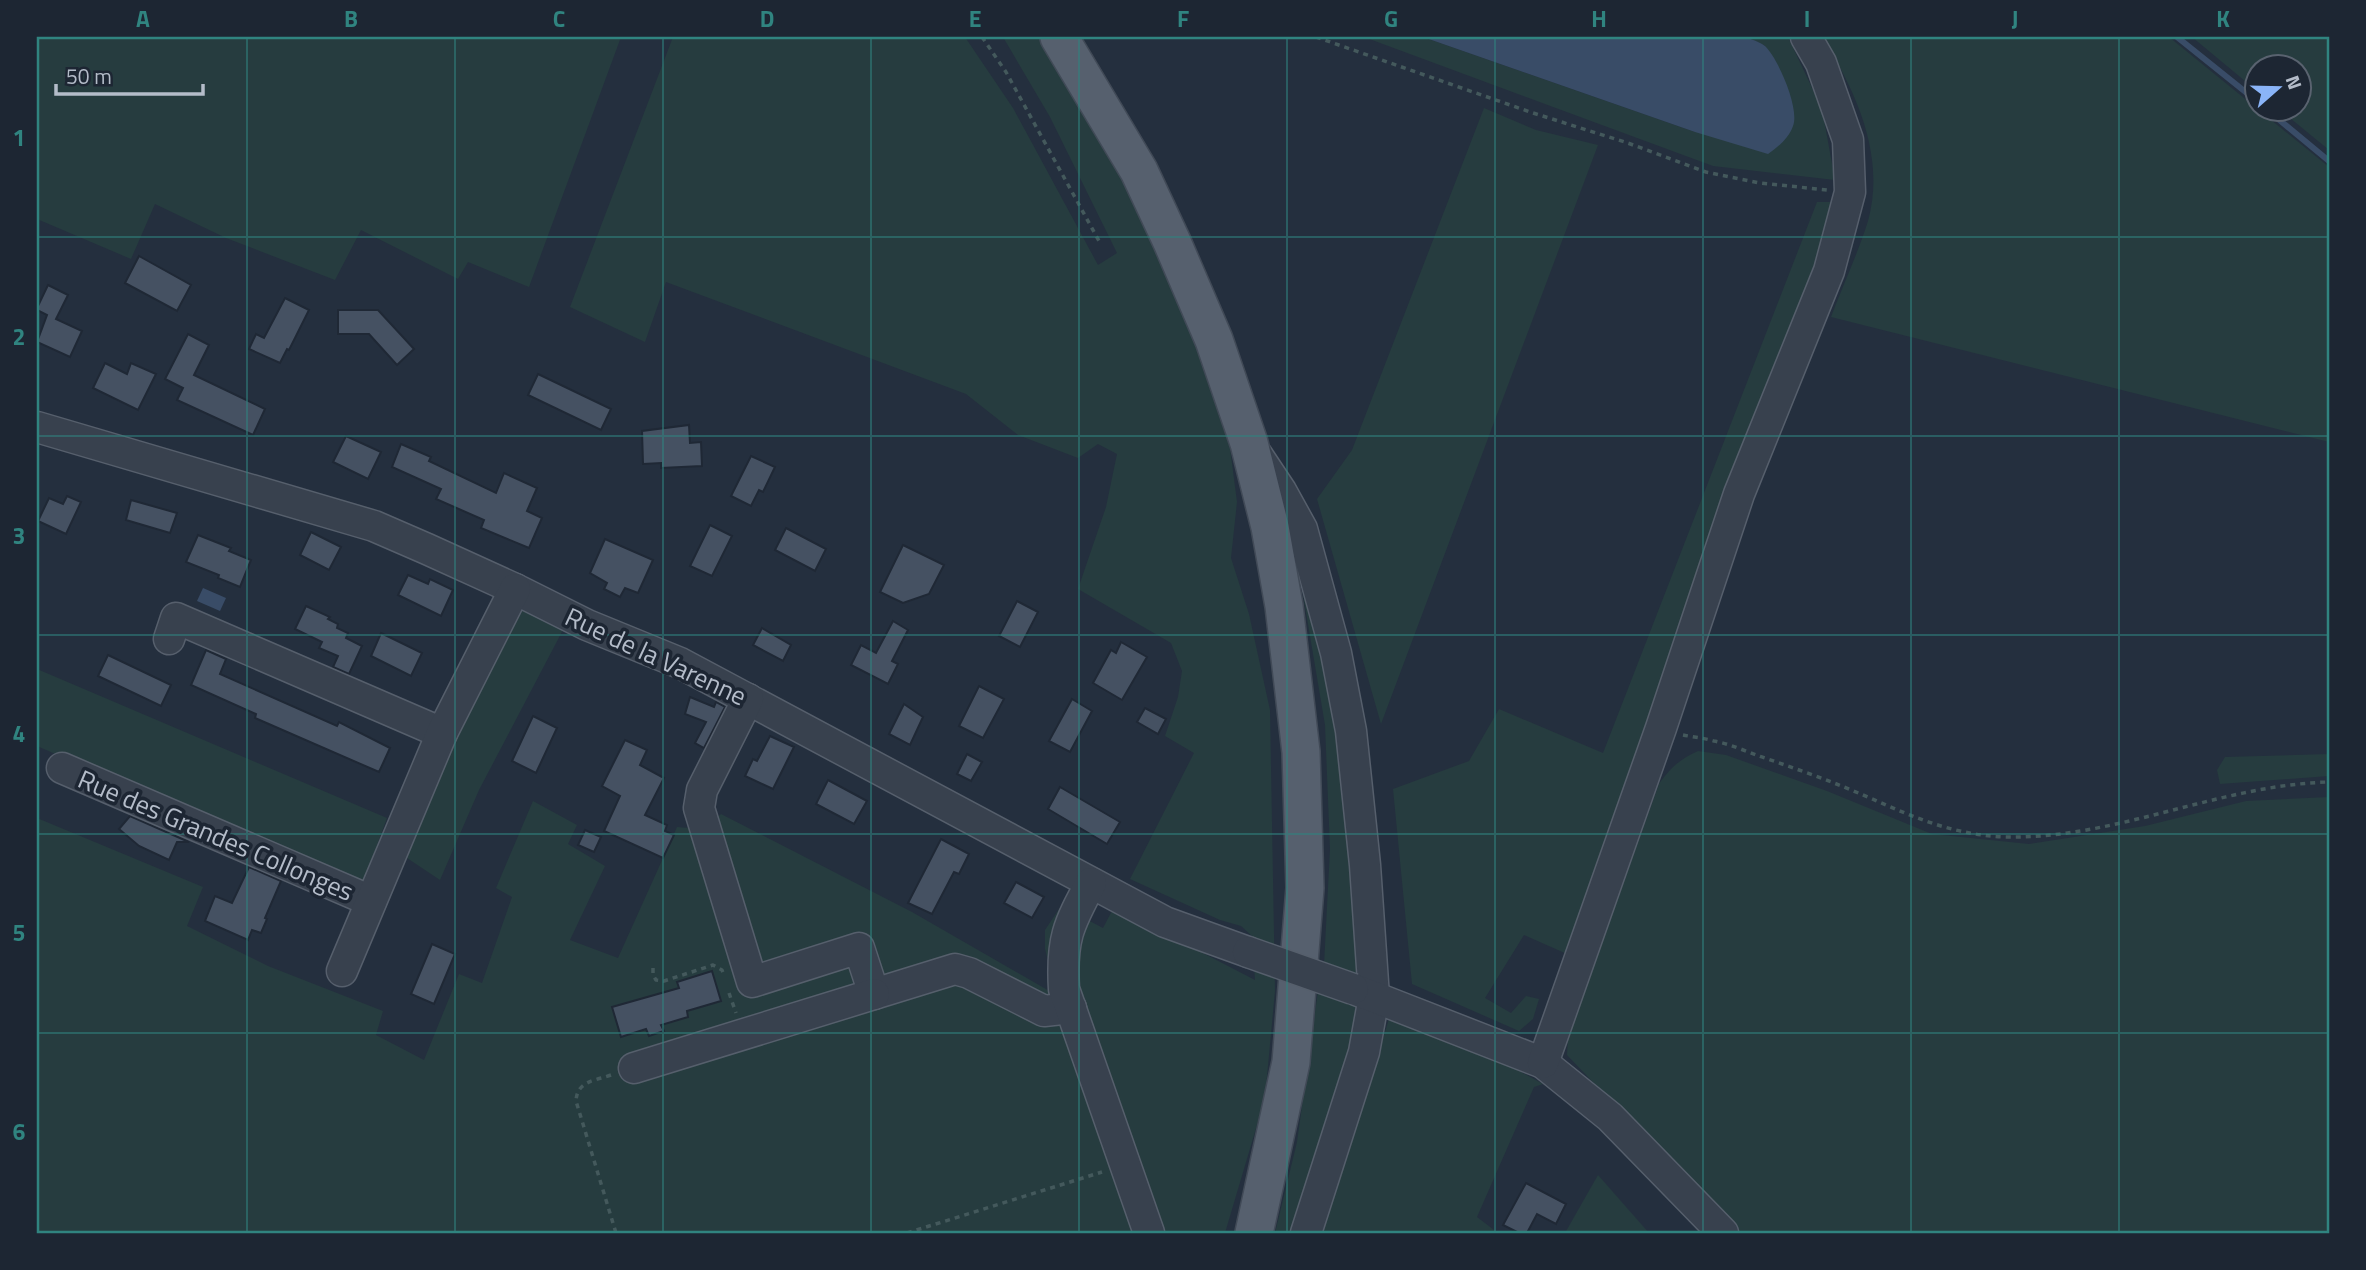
<svg xmlns="http://www.w3.org/2000/svg" width="2366" height="1270" viewBox="0 0 2366 1270" font-family="'Titillium Web',sans-serif">
	<style>
		.green { fill: #263c3f }
		.water { fill: #394c67 }
		.lines { fill: none; stroke-linecap: round; stroke-linejoin: round }
		.stream { stroke: #394c67; stroke-width: 6 }
		.building { fill: #455162; stroke: #1f2835; stroke-width: 2 }
		.minor-casing { stroke: #565f6c; stroke-width: 33 }
		.major-casing { stroke: #414a57; stroke-width: 40 }
		.path { stroke: #44595c; stroke-width: 3.5; stroke-dasharray: 5 5; stroke-linecap: butt }
		.minor { stroke: #38414e; stroke-width: 30 }
		.major { stroke: #56606e; stroke-width: 37 }
		.minor-bridge-casing { stroke: #565f6c; stroke-width: 33; stroke-linecap: butt }
		.minor-bridge { stroke: #38414e; stroke-width: 30 }
		.grid { fill: none; stroke: #308480; stroke-width: 2; stroke-opacity: 0.55 }
		.labels { text-anchor: middle; dominant-baseline: central; stroke-width: 7; stroke-linejoin: round; paint-order: stroke }
		.street-label { font-size: 26px; fill: #b4bcc9; stroke: #1d2633 }
		.neatline { fill: none; stroke: #308480; stroke-width: 2.5 }
		.grid-label { font-size: 23px; text-anchor: middle; font-weight: bold; fill: #308480 }
	</style>
	<rect width="100%" height="100%" fill="#242f3e"/>
	<g class="green">
		<polygon points="37,37 621,37 529,287 468,262 458,279 361,230 335,280 226,238 155,204 131,259 37,219"/>
		<path d="M 673,37 L 965,37 L 1013,108 L 1098,265 L 1117,253 L 1050,117 L 1003,37 L 1040,37 L 1126,183 L 1176,289 L 1230,448 L 1237,502 L 1231,558 L 1249,614 L 1270,710 L 1275,991 L 1265,1098 L 1225,1233 L 37,1233 L 37,818 L 203,887 L 187,926 L 268,966 L 383,1011 L 376,1035 L 424,1060 L 459,974 L 482,983 L 512,897 L 496,888 L 533,801 L 577,825 L 568,844 L 605,866 L 570,940 L 618,958 L 677,827 C 695,829 708,827 721,814 L 912,912 L 1051,992 L 1054,985 L 1045,949 L 1045,930 L 1061,906 L 1103,928 L 1114,907 L 1255,980 L 1252,936 L 1241,926 L 1220,920 L 1130,879 L 1194,753 L 1165,736 L 1178,697 L 1182,671 L 1171,643 L 1078,589 L 1106,507 L 1117,454 L 1098,444 L 1078,458 L 1018,435 L 966,394 L 666,282 L 645,342 L 570,307 Z"/>
		<polygon points="1364,37 1423,37 1695,132 1776,62 1764,45 1745,37 1788,37 1822,109 1835,180 1713,166"/>
		<path d="M 1822,37 L 2169,37 L 2329,167 L 2329,442 L 1831,317 C 1843,285 1858,253 1868,221 C 1886,156 1856,91 1822,37 Z"/>
		<polygon points="2192,37 2329,37 2329,150 2279,109 2300,108 2300,66 2258,66 2257,91"/>
		<polygon points="1484,108 1536,130 1598,145 1381,724 1317,499 1352,450"/>
		<polygon points="1817,202 1835,202 1818,266 1567,954 1524,935 1485,998 1511,1013 1526,996 1539,999 1533,1019 1519,1031 1412,984 1393,789 1469,761 1499,709 1603,753"/>
		<polygon points="1296,553 1333,701 1363,944 1362,979 1324,965 1330,849 1325,725"/>
		<polygon points="523,610 537,612 565,626 479,790 440,880 407,858 429,802 477,692"/>
		<polygon points="37,669 387,818 364,881 347,881 37,746"/>
		<path d="M 1698,751 L 1726,755 L 1827,791 L 1932,834 L 2029,844 L 2145,826 L 2246,801 L 2329,797 L 2329,1233 L 1737,1233 L 1567,1055 L 1568,1037 L 1659,784 C 1670,768 1680,759 1698,751 Z"/>
		<polygon points="2329,754 2329,776 2220,784 2217,770 2225,757"/>
		<polygon points="1318,991 1364,1009 1294,1233 1275,1233 1297,1142"/>
		<polygon points="1389,1019 1472,1045 1543,1084 1534,1087 1477,1217 1498,1233 1322,1233"/>
		<polygon points="1598,1175 1649,1233 1565,1233"/>
	</g>
	<g class="water">
		<path d="M 1423,37 L 1745,37 C 1751,39 1760,42 1765,46 C 1778,58 1800,109 1793,126 C 1789,138 1778,147 1768,154 L 1695,132 Z"/>
		<polygon points="203,588 226,598 220,611 197,601"/>
	</g>
	<g class="lines">
		<g class="stream">
			<polyline points="2177,37 2258,102"/>
			<polyline points="2265,108 2329,161"/>
		</g>
	</g>
	<g class="building">
		<polygon points="139,256 191,285 177,311 125,283"/>
		<polygon points="48,285 68,295 56,319 82,331 70,357 37,342 47,315 37,310 37,308"/>
		<polygon points="285,298 309,310 289,350 287,349 280,363 249,349 256,334 264,338"/>
		<polygon points="338,310 378,310 414,349 397,365 369,334 338,334"/>
		<polygon points="188,334 209,345 194,375 265,409 253,435 177,400 183,388 165,379"/>
		<polygon points="105,363 127,374 131,363 156,374 138,410 93,388"/>
		<polygon points="538,374 611,409 601,430 528,395"/>
		<polygon points="689,425 690,443 701,442 702,466 661,468 661,463 643,464 642,431"/>
		<polygon points="346,436 381,452 368,479 333,462"/>
		<polygon points="401,444 431,457 429,461 496,493 504,473 537,488 527,511 542,518 529,548 481,528 484,520 436,499 441,489 392,467"/>
		<polygon points="751,456 775,467 763,492 759,490 751,506 731,496"/>
		<polygon points="67,496 81,502 66,534 38,521 49,498 63,504"/>
		<polygon points="131,500 177,513 170,533 126,520"/>
		<polygon points="710,525 732,536 712,576 690,566"/>
		<polygon points="786,528 826,549 815,571 775,550"/>
		<polygon points="311,532 341,547 329,570 300,555"/>
		<polygon points="198,535 231,548 229,551 251,560 240,587 218,578 219,575 186,562"/>
		<polygon points="605,539 653,560 638,593 625,588 620,597 604,589 607,583 590,573"/>
		<polygon points="903,545 944,565 929,594 903,603 880,592"/>
		<polygon points="408,575 428,584 430,579 453,590 441,616 398,595"/>
		<polygon points="1017,601 1038,612 1020,647 999,636"/>
		<polygon points="306,606 330,617 328,619 338,624 337,628 348,633 346,638 362,646 349,674 333,667 338,656 319,648 322,642 295,629"/>
		<polygon points="893,621 908,630 892,661 898,664 888,684 851,665 861,645 876,653"/>
		<polygon points="762,628 791,645 783,661 753,645"/>
		<polygon points="381,633 422,653 411,676 371,656"/>
		<polygon points="1121,642 1147,657 1122,700 1093,683 1111,650 1116,653"/>
		<polygon points="206,650 226,659 220,674 337,726 339,722 390,748 379,772 255,718 256,714 191,685"/>
		<polygon points="108,655 171,685 161,706 98,676"/>
		<polygon points="979,686 1004,699 983,738 959,726"/>
		<polygon points="690,697 714,707 716,702 725,707 704,748 695,743 706,722 685,714"/>
		<polygon points="1072,699 1092,711 1070,752 1049,741"/>
		<polygon points="904,704 923,717 910,745 889,734"/>
		<polygon points="1145,708 1166,719 1158,734 1137,722"/>
		<polygon points="533,716 557,728 536,773 512,761"/>
		<polygon points="770,736 794,747 773,789 745,776 753,759 757,761"/>
		<polygon points="625,740 647,750 640,765 664,778 645,815 667,825 665,831 674,835 663,858 604,831 620,796 602,786"/>
		<polygon points="967,754 982,762 971,781 957,774"/>
		<polygon points="828,780 867,801 854,824 816,804"/>
		<polygon points="1060,787 1120,822 1107,844 1048,809"/>
		<polygon points="130,816 189,842 177,842 169,860 139,846 119,829"/>
		<polygon points="585,830 601,837 594,852 578,845"/>
		<polygon points="941,839 969,854 959,874 954,872 932,914 908,903"/>
		<polygon points="249,867 281,881 265,918 267,919 261,933 252,930 248,940 205,921 215,896 232,903"/>
		<polygon points="1016,882 1044,897 1032,918 1004,903"/>
		<polygon points="432,944 455,954 434,1004 411,994"/>
		<polygon points="712,971 721,1001 687,1011 688,1017 661,1025 664,1031 649,1036 646,1029 621,1037 612,1007 679,988 677,982"/>
		<polygon points="1526,1183 1566,1204 1556,1224 1537,1214 1527,1233 1519,1233 1503,1225"/>
	</g>
	<g class="lines">
		<defs>
			<g id="minor">
				<polyline points="37,427 374,526 427,549 515,589 587,625 680,663 1165,922 1248,952"/>
				<polyline points="1257,455 1281,491 1302,529 1336,653 1351,731 1365,865 1374,997 1364,1052 1306,1233"/>
				<polyline points="169,639 176,618 442,733"/>
				<polyline points="748,699 702,790 699,808 752,982 859,948 874,994 955,969 969,973 1044,1011 1071,1008"/>
				<polyline points="62,768 371,901"/>
				<path d="M 1091,883 C 1068,925 1061,940 1064,989 L 1149,1233"/>
				<polyline points="342,971 442,733 515,589"/>
				<polyline points="1356,990 1543,1063 1610,1117 1723,1233"/>
				<polyline points="1543,1063 1661,728 1739,494 1829,271 1850,192 1848,140 1821,63 1806,37"/>
				<polyline points="634,1068 874,994"/>
			</g>
			<polyline id="major" points="1059,37 1139,171 1172,242 1214,340 1249,443 1270,527 1284,606 1301,752 1305,888 1291,1062 1254,1233"/>
		</defs>
		<use href="#minor" class="minor-casing"/>
		<use href="#major" class="major-casing"/>
		<g class="path">
			<polyline points="982,37 1006,72 1099,241"/>
			<polyline points="1316,37 1533,113 1625,142 1706,172 1760,183 1827,190"/>
			<path d="M 1683,735 C 1693,737 1704,738 1714,741 C 1730,744 1745,751 1759,756 C 1788,766 1817,776 1844,787 C 1900,810 1944,835 2006,837 C 2118,839 2218,785 2329,782"/>
			<polyline points="653,968 653,975 656,980 664,981 713,965 722,970 723,973"/>
			<polyline points="729,993 736,1013"/>
			<path d="M 611,1075 C 594,1081 577,1081 576,1101 L 616,1233"/>
			<polyline points="907,1233 1102,1172"/>
		</g>
		<use href="#minor" class="minor"/>
		<use href="#major" class="major"/>
		<defs>
			<polyline id="minor-bridge" points="1248,952 1353,989"/>
		</defs>
		<use href="#minor-bridge" class="minor-bridge-casing"/>
		<use href="#minor-bridge" class="minor-bridge"/>
	</g>
	<path class="grid" d="M 247,37 L 247,1233M 455,37 L 455,1233M 663,37 L 663,1233M 871,37 L 871,1233M 1079,37 L 1079,1233M 1287,37 L 1287,1233M 1495,37 L 1495,1233M 1703,37 L 1703,1233M 1911,37 L 1911,1233M 2119,37 L 2119,1233M 37,237 L 2329,237M 37,436 L 2329,436M 37,635 L 2329,635M 37,834 L 2329,834M 37,1033 L 2329,1033"/>
	<g class="labels">
		<g class="street-label">
			<text transform="translate(656 656) rotate(25)">Rue de la Varenne</text>
			<text transform="translate(216 835) rotate(23)">Rue des Grandes Collonges</text>
		</g>
	</g>
	<rect width="2366" height="1270" fill="none" stroke="#1d2633" stroke-width="77"/>
	<g transform="translate(2278 88) rotate(70)"><circle r="33" fill="#1d2633" stroke="#59626f" stroke-width="2"/>
	<path d="M0-5L12 26L0 18L-12 26Z" fill="#8ab4f8"/>
	<text y="-10" font-size="19" font-weight="bold" text-anchor="middle" fill="#b4bcc9">N</text>
	</g>
	<path d="M56 84v10h147v-10" fill="none" stroke="#b4bcc9" stroke-width="3.5"/>
	<text x="66" y="84" font-size="21" fill="#b4bcc9" stroke="#1d2633" stroke-width="5" paint-order="stroke">50 m</text>
	<rect x="38" y="38" width="2290" height="1194" class="neatline"/>
	<g class="grid-label">
		<text x="143" y="27">A</text>
		<text x="351" y="27">B</text>
		<text x="559" y="27">C</text>
		<text x="767" y="27">D</text>
		<text x="975" y="27">E</text>
		<text x="1183" y="27">F</text>
		<text x="1391" y="27">G</text>
		<text x="1599" y="27">H</text>
		<text x="1807" y="27">I</text>
		<text x="2015" y="27">J</text>
		<text x="2223" y="27">K</text>
		<text x="19" y="146">1</text>
		<text x="19" y="345">2</text>
		<text x="19" y="544">3</text>
		<text x="19" y="742">4</text>
		<text x="19" y="941">5</text>
		<text x="19" y="1140">6</text>
	</g>
</svg>
